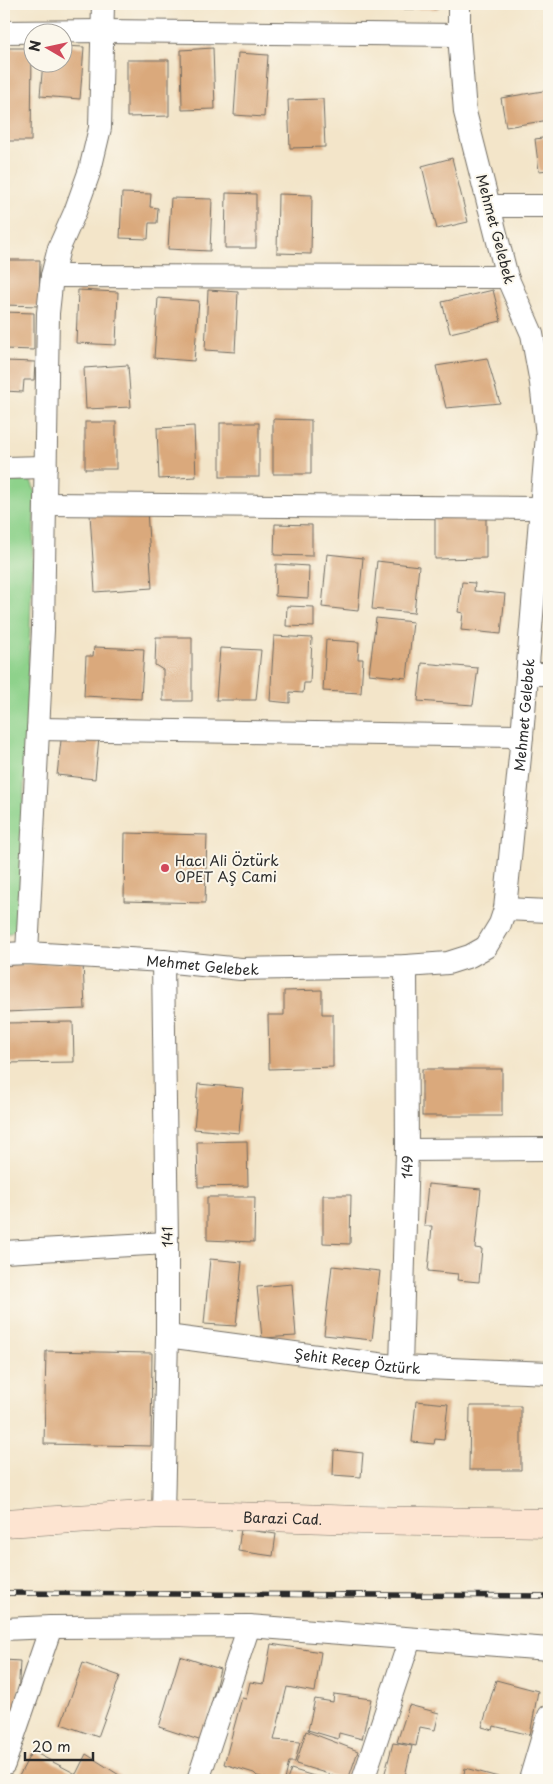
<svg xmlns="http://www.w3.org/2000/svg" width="553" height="1784" viewBox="0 0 553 1784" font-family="'Playpen Sans',sans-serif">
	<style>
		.green { fill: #8ed28b; stroke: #5c7e5b }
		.building { fill: #daa97c }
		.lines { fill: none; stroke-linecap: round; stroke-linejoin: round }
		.street-casing { stroke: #716c62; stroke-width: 24 }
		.secondary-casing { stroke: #716c62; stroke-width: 29 }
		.street { stroke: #fff; stroke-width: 22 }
		.secondary { stroke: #fde4d1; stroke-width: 28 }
		.rail-casing { stroke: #2b2b2b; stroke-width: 5.5 }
		.rail { stroke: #fbf7ec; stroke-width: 4; stroke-dasharray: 11; stroke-linecap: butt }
		.poi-dot { fill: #d1495b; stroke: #fbf7ec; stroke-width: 2 }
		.labels { text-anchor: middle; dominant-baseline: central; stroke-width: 4; stroke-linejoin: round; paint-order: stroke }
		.street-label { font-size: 14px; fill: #2b2b2b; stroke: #fbf7ec }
		.poi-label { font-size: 14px; fill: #2b2b2b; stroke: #fbf7ec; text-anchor: start }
	</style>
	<rect width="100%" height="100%" fill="#fbf7ec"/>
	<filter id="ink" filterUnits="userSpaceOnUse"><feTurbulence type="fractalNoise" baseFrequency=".02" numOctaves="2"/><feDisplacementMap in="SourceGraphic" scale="10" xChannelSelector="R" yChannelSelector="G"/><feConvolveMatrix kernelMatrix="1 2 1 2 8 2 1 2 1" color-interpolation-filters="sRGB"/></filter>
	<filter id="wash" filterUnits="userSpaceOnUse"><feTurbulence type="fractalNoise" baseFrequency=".0096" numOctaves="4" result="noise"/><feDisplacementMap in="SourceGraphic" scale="20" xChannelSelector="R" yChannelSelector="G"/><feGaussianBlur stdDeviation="1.12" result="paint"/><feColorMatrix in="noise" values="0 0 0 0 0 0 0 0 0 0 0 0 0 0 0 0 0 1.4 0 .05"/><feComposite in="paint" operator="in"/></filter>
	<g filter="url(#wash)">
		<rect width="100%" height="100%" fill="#f3e5c9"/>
		<polygon class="green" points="4,472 29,476 35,491 19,925 11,933 4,933"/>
		<g id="blocks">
			<g class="building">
				<rect x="328" y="4" width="43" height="4"/>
				<rect x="389" y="4" width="49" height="5"/>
				<polygon points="62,46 84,47 80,99 40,96 43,62 62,62"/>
				<polygon points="4,48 32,48 31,141 4,141"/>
				<polygon points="213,48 215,109 182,110 181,50"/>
				<polygon points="238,53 268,55 264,117 234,115"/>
				<polygon points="127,60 169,60 169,116 127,117"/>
				<polygon points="549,90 549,120 506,127 501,98"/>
				<polygon points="323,99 325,147 290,148 288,100"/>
				<polygon points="549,137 549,170 539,171 535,139"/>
				<polygon points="452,158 468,222 437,229 422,166"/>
				<polygon points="122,193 151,194 150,207 158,208 157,223 149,223 148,239 120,238"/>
				<polygon points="226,193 256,194 256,248 225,248"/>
				<polygon points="278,194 312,195 311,254 277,253"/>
				<polygon points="171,198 212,199 210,251 168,249"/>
				<polygon points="4,260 40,260 39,306 4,305"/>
				<polygon points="78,290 118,292 116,345 76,343"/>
				<polygon points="208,290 238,292 235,352 205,350"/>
				<polygon points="493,290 501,321 450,333 442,302"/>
				<polygon points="158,298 199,301 194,361 154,358"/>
				<polygon points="4,312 34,313 34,350 4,349"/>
				<polygon points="487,358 500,403 446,408 436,366"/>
				<polygon points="4,361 35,362 34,380 24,380 23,392 4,391"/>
				<polygon points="128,365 131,407 86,409 84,368"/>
				<polygon points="273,419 311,420 311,474 273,474"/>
				<rect x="85" y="422" width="31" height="47"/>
				<rect x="220" y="423" width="39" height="54"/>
				<polygon points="194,426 196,477 159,479 157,428"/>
				<polygon points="147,510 152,588 95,592 90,514"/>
				<polygon points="435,511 486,511 486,558 435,559"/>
				<polygon points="275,524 312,525 312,556 274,555"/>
				<polygon points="327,554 363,558 358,611 322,607"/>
				<polygon points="377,561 419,566 414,613 372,609"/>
				<polygon points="276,564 309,566 308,598 275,596"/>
				<polygon points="462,582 475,583 474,591 505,594 501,634 461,630 463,613 458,612"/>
				<polygon points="287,606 314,607 314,627 286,626"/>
				<polygon points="376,618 413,622 407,678 369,674"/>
				<polygon points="274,636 312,638 310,683 304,683 303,693 290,692 290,703 270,701"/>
				<polygon points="156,637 192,637 192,701 163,701 163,670 155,665"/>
				<polygon points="326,640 359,642 358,659 363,659 361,693 323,691"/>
				<polygon points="94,647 144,649 141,699 84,696 86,656 93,656"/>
				<polygon points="220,648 261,650 256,700 216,700"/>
				<polygon points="422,663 478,668 473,705 418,701"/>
				<polygon points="62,732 99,737 95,779 57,775"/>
				<polygon points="125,833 207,835 205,903 124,901"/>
				<polygon points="83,962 85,1009 4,1012 4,965"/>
				<polygon points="322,990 322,1014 333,1014 333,1067 269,1069 268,1015 284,1015 284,991"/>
				<polygon points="73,1022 74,1062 4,1063 4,1023"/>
				<rect x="422" y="1069" width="80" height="47"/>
				<polygon points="198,1084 243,1088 239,1133 194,1129"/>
				<polygon points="247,1141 248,1186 198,1187 197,1142"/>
				<polygon points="428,1184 481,1189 475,1248 482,1249 479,1282 457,1280 458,1274 428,1271 432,1226 424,1226"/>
				<polygon points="323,1195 351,1195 350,1244 323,1243"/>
				<polygon points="207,1197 255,1197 254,1242 207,1240"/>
				<polygon points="210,1259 242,1262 236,1326 204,1324"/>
				<polygon points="332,1266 380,1271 372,1340 324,1335"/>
				<polygon points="292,1284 296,1336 262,1338 257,1287"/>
				<polygon points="46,1351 152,1353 151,1446 44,1444"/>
				<polygon points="416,1401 448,1404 444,1440 435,1439 434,1444 412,1442"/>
				<polygon points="470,1406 521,1406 521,1470 469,1470"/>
				<polygon points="334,1450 363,1453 361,1477 333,1475"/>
				<polygon points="241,1529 276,1534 273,1556 238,1551"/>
				<polygon points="271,1644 321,1652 315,1692 287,1687 274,1740 300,1742 295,1762 289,1762 285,1780 272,1780 257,1776 254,1773 224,1764 242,1698 246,1699 250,1682 264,1684"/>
				<polygon points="180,1656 220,1669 202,1741 159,1727"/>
				<polygon points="4,1660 20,1661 17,1718 4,1717"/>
				<polygon points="83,1663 120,1676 98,1737 61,1724"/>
				<polygon points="496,1680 538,1691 530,1735 494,1726 493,1730 482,1727"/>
				<polygon points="334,1694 371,1699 362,1739 339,1733 338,1739 308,1730 315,1699 333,1702"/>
				<polygon points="409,1705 439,1713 435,1730 420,1727 416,1746 397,1742"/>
				<polygon points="306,1731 358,1751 348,1780 296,1764"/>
				<polygon points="393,1743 412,1746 404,1780 383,1780"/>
				<polygon points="32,1751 76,1774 86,1754 127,1780 17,1780"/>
				<polygon points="465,1768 502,1778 502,1780 463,1780"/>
				<polygon points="291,1769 327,1780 287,1780"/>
			</g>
		</g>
	</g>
	<g filter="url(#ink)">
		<use href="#blocks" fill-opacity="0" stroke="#716c62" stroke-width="1"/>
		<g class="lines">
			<defs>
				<g id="street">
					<polyline points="4,32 103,31 459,35"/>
					<polyline points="489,206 549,206"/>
					<polyline points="52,276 507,277"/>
					<polyline points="4,468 46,467"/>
					<polyline points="45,504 540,508"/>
					<polyline points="527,674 549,674"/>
					<polyline points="38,729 522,736"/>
					<polyline points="505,909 549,911"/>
					<polyline points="27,953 43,630 48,313 52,276 59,248 75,212 90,170 100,128 103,4"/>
					<path id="s1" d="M 4,954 L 27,953 L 163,961 L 241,969 L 406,966 L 448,963 L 470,956 L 486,947 L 500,924 L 505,909 L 522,736 L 547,435 L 541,383 L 532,334 L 507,277 L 465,112 L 459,35 L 459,4"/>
					<polyline points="407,1150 549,1149"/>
					<polyline points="4,1252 167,1243"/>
					<path id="s2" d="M 167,1336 L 401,1367 L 549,1373"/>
					<path id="s3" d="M 401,1367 L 407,1150 L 406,966"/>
					<polyline points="163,1514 167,1336 167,1243 163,961"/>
					<polyline points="4,1629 51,1627 249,1626 549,1649"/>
					<polyline points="4,1764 51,1627"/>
					<polyline points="198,1780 249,1626"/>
					<polyline points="363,1780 410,1639"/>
					<polyline points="530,1780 549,1716"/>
				</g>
				<g id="secondary">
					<path id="s4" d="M 4,1523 L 163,1514 L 361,1520 L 549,1523"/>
				</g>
			</defs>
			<use href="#street" class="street-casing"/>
			<use href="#secondary" class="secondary-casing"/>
			<use href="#street" class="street"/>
			<use href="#secondary" class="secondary"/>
			<defs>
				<polyline id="rail" points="4,1593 549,1596"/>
			</defs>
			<use href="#rail" class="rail-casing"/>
			<use href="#rail" class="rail"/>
		</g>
	</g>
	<circle class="poi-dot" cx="165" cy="868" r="5"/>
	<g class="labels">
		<g class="street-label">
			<text transform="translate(496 229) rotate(75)">Mehmet Gelebek</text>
			<text stroke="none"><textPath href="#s1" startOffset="724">Mehmet Gelebek</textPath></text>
			<text stroke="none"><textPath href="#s1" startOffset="199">Mehmet Gelebek</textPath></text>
			<text stroke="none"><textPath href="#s3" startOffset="200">149</textPath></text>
			<text transform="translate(167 1237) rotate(-91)">141</text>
			<text stroke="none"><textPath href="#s2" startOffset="192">Şehit Recep Öztürk</textPath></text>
			<text stroke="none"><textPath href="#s4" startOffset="279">Barazi Cad.</textPath></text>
		</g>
		<g class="poi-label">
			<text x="175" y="860">Hacı Ali Öztürk<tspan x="175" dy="16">OPET AŞ Cami</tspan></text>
		</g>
	</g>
	<rect width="553" height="1784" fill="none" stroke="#fbf7ec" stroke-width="20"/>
	<g transform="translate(48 48) rotate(279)"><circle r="24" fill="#fbf7ec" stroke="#a8a59f"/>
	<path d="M0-4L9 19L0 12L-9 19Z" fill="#d1495b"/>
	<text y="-8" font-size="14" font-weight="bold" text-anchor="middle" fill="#2b2b2b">N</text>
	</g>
	<path d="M25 1752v8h68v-8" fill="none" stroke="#2b2b2b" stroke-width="2.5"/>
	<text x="32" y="1752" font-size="15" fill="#2b2b2b" stroke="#fbf7ec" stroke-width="4" paint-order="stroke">20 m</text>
</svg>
